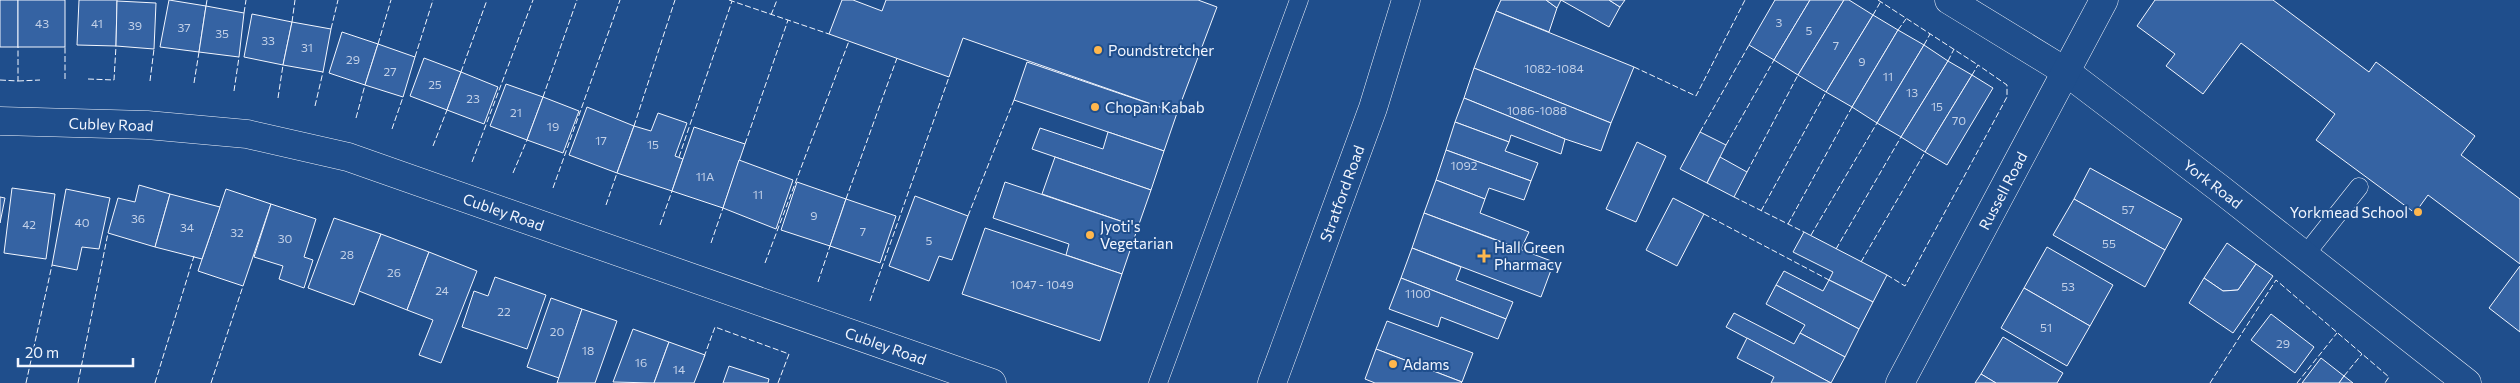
<svg xmlns="http://www.w3.org/2000/svg" width="2520" height="383" viewBox="0 0 2520 383" font-family="Commissioner,sans-serif">
	<style>
		.building { fill: #3563a3; stroke: #f2f6ff }
		.lines { fill: none; stroke-linecap: round; stroke-linejoin: round }
		.service-casing { stroke: #f2f6ff; stroke-width: 19 }
		.minor-casing { stroke: #f2f6ff; stroke-width: 29 }
		.trunk-casing { stroke: #f2f6ff; stroke-width: 29 }
		.service { stroke: #1f4e8c; stroke-width: 18 }
		.minor { stroke: #1f4e8c; stroke-width: 28 }
		.trunk { stroke: #1f4e8c; stroke-width: 28 }
		.fence { stroke: #f2f6ff; stroke-width: 1; stroke-dasharray: 6 2.5; stroke-linecap: butt }
		.poi-dot { fill: #ffb74d; stroke: #1f4e8c; stroke-width: 2 }
		.labels { text-anchor: middle; dominant-baseline: central; stroke-width: 4; stroke-linejoin: round; paint-order: stroke }
		.number-label { font-size: 12px; fill: #c3d1e8 }
		.poi-label { font-size: 15px; fill: #f2f6ff; stroke: #1f4e8c; text-anchor: start }
		.street-label { font-size: 15px; fill: #f2f6ff; stroke: #1f4e8c }
	</style>
	<rect width="100%" height="100%" fill="#1f4e8c"/>
	<g class="building">
		<rect x="0" y="0" width="18" height="47"/>
		<rect x="18" y="0" width="47" height="47"/>
		<polygon points="79,0 117,0 116,46 77,45"/>
		<polygon points="169,0 206,6 199,52 160,47"/>
		<polygon points="842,0 853,0 882,11 886,0 1198,0 1217,7 1177,113 963,38 949,77 829,34"/>
		<polygon points="1501,0 1546,0 1557,8 1549,32 1496,11"/>
		<polygon points="1546,0 1609,0 1620,7 1609,27 1561,0 1557,8"/>
		<polygon points="1609,0 1625,0 1620,7"/>
		<polygon points="1775,0 1810,0 1774,60 1749,45"/>
		<polygon points="1810,0 1844,0 1798,75 1774,60"/>
		<polygon points="1844,0 1849,0 1873,15 1826,92 1798,75"/>
		<polygon points="2155,0 2273,0 2369,72 2376,62 2475,136 2461,155 2520,199 2520,264 2428,195 2415,213 2316,140 2335,114 2241,43 2203,94 2166,66 2175,54 2137,26"/>
		<polygon points="117,1 156,3 154,49 116,46"/>
		<polygon points="206,6 244,13 239,57 199,52"/>
		<polygon points="1496,11 1634,67 1611,123 1474,68"/>
		<polygon points="252,14 292,22 283,65 244,57"/>
		<polygon points="1873,15 1898,30 1852,107 1826,92"/>
		<polygon points="292,22 331,29 323,72 283,65"/>
		<polygon points="1898,30 1924,45 1877,123 1852,107"/>
		<polygon points="342,32 378,44 365,85 329,73"/>
		<polygon points="378,44 415,57 403,97 365,85"/>
		<polygon points="1924,45 1948,61 1901,137 1877,123"/>
		<polygon points="424,58 461,72 447,110 410,96"/>
		<polygon points="1948,61 1972,75 1925,152 1901,137"/>
		<polygon points="1027,62 1177,113 1164,151 1014,100"/>
		<polygon points="1474,68 1611,123 1601,151 1565,139 1464,98"/>
		<polygon points="461,72 498,87 484,124 447,110"/>
		<polygon points="1972,75 1993,88 1947,165 1925,152"/>
		<polygon points="506,84 543,97 527,140 490,126"/>
		<polygon points="543,97 579,111 563,153 527,140"/>
		<polygon points="1464,98 1565,139 1561,154 1511,135 1509,142 1455,122"/>
		<polygon points="587,107 634,126 617,173 569,155"/>
		<polygon points="658,113 687,123 675,156 683,159 672,191 617,173 634,126 651,131"/>
		<polygon points="1455,122 1509,142 1505,151 1538,163 1531,181 1446,150"/>
		<polygon points="694,127 745,144 723,208 672,191"/>
		<polygon points="1040,128 1103,149 1108,132 1164,151 1151,190 1032,149"/>
		<polygon points="1700,132 1726,145 1707,183 1680,169"/>
		<polygon points="1637,142 1666,156 1636,222 1606,209"/>
		<polygon points="1446,150 1531,181 1524,200 1489,188 1485,199 1436,180"/>
		<polygon points="1055,157 1151,190 1138,227 1042,194"/>
		<polygon points="1720,157 1747,172 1734,197 1707,183"/>
		<polygon points="739,160 793,180 776,229 723,208"/>
		<polygon points="2090,168 2182,219 2165,250 2074,199"/>
		<polygon points="1436,180 1485,199 1480,213 1529,232 1521,249 1424,213"/>
		<polygon points="797,182 846,199 830,246 781,230"/>
		<polygon points="1005,182 1138,227 1122,274 1066,255 1069,244 993,218"/>
		<polygon points="139,185 170,194 155,247 108,233 118,198 135,202"/>
		<polygon points="12,188 55,194 46,259 4,253"/>
		<polygon points="66,189 110,198 99,249 82,247 77,270 52,265"/>
		<polygon points="226,189 271,204 243,286 198,271"/>
		<polygon points="170,194 220,207 202,259 155,247"/>
		<polygon points="915,196 968,216 952,260 939,256 929,281 889,266"/>
		<polygon points="0,197 5,198 0,223"/>
		<polygon points="1673,198 1704,214 1677,266 1646,250"/>
		<polygon points="846,199 896,216 880,263 830,246"/>
		<polygon points="2074,199 2165,250 2145,287 2053,235"/>
		<polygon points="271,204 316,219 304,257 313,260 304,288 279,279 283,266 254,257"/>
		<polygon points="1424,213 1554,262 1541,297 1412,248"/>
		<polygon points="334,218 381,234 354,305 308,288"/>
		<polygon points="985,228 1122,274 1100,341 962,294"/>
		<polygon points="1804,232 1887,275 1873,302 1829,280 1833,272 1793,252"/>
		<polygon points="381,234 429,252 407,310 359,291"/>
		<polygon points="2227,243 2256,264 2238,290 2223,291 2204,278"/>
		<polygon points="2047,247 2113,285 2090,326 2024,288"/>
		<polygon points="1412,248 1461,267 1456,280 1513,302 1506,319 1401,278"/>
		<polygon points="429,252 477,271 441,363 419,355 433,320 407,310"/>
		<polygon points="2256,264 2273,276 2233,333 2189,303 2204,278 2223,291 2238,290"/>
		<polygon points="2520,266 2520,332 2489,308"/>
		<polygon points="1784,271 1823,291 1829,280 1873,302 1859,329 1776,285"/>
		<polygon points="495,277 546,295 527,349 462,327 474,291 488,296"/>
		<polygon points="1401,278 1506,319 1498,339 1441,317 1438,327 1389,309"/>
		<polygon points="1776,285 1859,329 1845,357 1800,333 1805,325 1766,304"/>
		<polygon points="2024,288 2090,326 2067,366 2001,328"/>
		<polygon points="551,298 582,309 559,378 527,367"/>
		<polygon points="582,309 617,321 595,383 557,383"/>
		<polygon points="1734,313 1794,344 1800,333 1845,357 1831,383 1726,327"/>
		<polygon points="2271,314 2314,347 2295,373 2251,340"/>
		<polygon points="1387,321 1473,353 1462,382 1376,349"/>
		<polygon points="633,329 669,342 654,383 613,382"/>
		<polygon points="2003,337 2063,373 2057,383 1996,383 1981,374"/>
		<polygon points="1747,338 1831,383 1771,383 1774,377 1737,358"/>
		<polygon points="669,342 705,355 694,383 654,383"/>
		<polygon points="1376,349 1462,382 1461,383 1375,383 1365,379"/>
		<polygon points="2321,358 2344,376 2339,383 2302,383"/>
		<polygon points="729,366 769,379 768,383 723,383"/>
		<polygon points="1981,374 1996,383 1975,383"/>
		<polygon points="2344,376 2353,383 2339,383"/>
	</g>
	<g class="lines">
		<defs>
			<g id="service">
				<polyline points="2305,255 2359,187"/>
				<polyline points="1158,383 1299,0"/>
			</g>
			<g id="minor">
				<path id="s1" d="M 1949,0 L 2065,71 L 2219,188 L 2467,383"/>
				<path id="s2" d="M 0,121 L 147,125 L 247,134 L 348,157 L 992,383"/>
				<path id="s3" d="M 1900,383 L 2104,0"/>
			</g>
			<g id="trunk">
				<path id="s4" d="M 1272,383 L 1373,108 L 1406,0"/>
			</g>
		</defs>
		<use href="#service" class="service-casing"/>
		<use href="#minor" class="minor-casing"/>
		<use href="#trunk" class="trunk-casing"/>
		<use href="#service" class="service"/>
		<use href="#minor" class="minor"/>
		<use href="#trunk" class="trunk"/>
		<g class="fence">
			<polyline points="729,0 829,34"/>
			<polyline points="1878,0 1978,65"/>
			<polyline points="206,6 207,0"/>
			<polyline points="244,13 246,0"/>
			<polyline points="771,15 777,0"/>
			<polyline points="1873,15 1881,1"/>
			<polyline points="292,22 295,0"/>
			<polyline points="331,29 338,0"/>
			<polyline points="1898,30 1906,19"/>
			<polyline points="378,44 391,0"/>
			<polyline points="1924,45 1930,34"/>
			<polyline points="415,57 433,0"/>
			<polyline points="1948,61 1954,49"/>
			<polyline points="1634,67 1696,96 1745,0"/>
			<polyline points="461,72 487,0"/>
			<polyline points="65,79 65,47"/>
			<polyline points="88,79 114,80 116,46"/>
			<polyline points="0,80 18,81 18,47"/>
			<polyline points="18,81 40,80"/>
			<polyline points="150,81 154,49"/>
			<polyline points="194,83 199,52"/>
			<polyline points="234,91 239,57"/>
			<polyline points="543,97 577,0"/>
			<polyline points="278,98 283,65"/>
			<polyline points="315,106 323,72"/>
			<polyline points="356,118 365,85"/>
			<polyline points="634,126 675,0"/>
			<polyline points="392,129 403,97"/>
			<polyline points="1700,132 1749,45"/>
			<polyline points="745,144 788,20"/>
			<polyline points="1726,145 1774,60"/>
			<polyline points="433,146 447,110"/>
			<polyline points="679,157 732,1"/>
			<polyline points="472,162 533,0"/>
			<polyline points="1747,172 1798,75"/>
			<polyline points="513,173 527,140"/>
			<polyline points="553,188 620,0"/>
			<polyline points="1734,197 1804,232"/>
			<polyline points="846,199 897,58"/>
			<polyline points="606,205 617,173"/>
			<polyline points="1761,211 1826,92"/>
			<polyline points="1704,214 1829,280"/>
			<polyline points="968,216 1014,100"/>
			<polyline points="1788,224 1852,107"/>
			<polyline points="660,225 672,191"/>
			<polyline points="1811,235 1877,123"/>
			<polyline points="711,243 723,208"/>
			<polyline points="1836,249 1901,137"/>
			<polyline points="1861,262 1925,152"/>
			<polyline points="765,263 849,41"/>
			<polyline points="1887,275 1905,286 2007,97 2007,85 1978,65 1972,75"/>
			<polyline points="818,282 830,246"/>
			<polyline points="870,301 949,77"/>
			<polyline points="704,357 715,327 789,354 778,383"/>
			<polyline points="2344,376 2362,354"/>
			<polyline points="26,383 52,265"/>
			<polyline points="78,383 108,233"/>
			<polyline points="155,383 194,256"/>
			<polyline points="211,383 243,286"/>
			<polyline points="2210,383 2276,280 2389,377 2385,383"/>
			<polyline points="2297,383 2337,333"/>
		</g>
	</g>
	<g class="poi-dot">
		<circle cx="1098" cy="50" r="5"/>
		<circle cx="1095" cy="107" r="5"/>
		<circle cx="2418" cy="212" r="5"/>
		<circle cx="1090" cy="235" r="5"/>
		<path d="M1481.5 248.5h5v5h5v5h-5v5h-5v-5h-5v-5h5z"/>
		<circle cx="1393" cy="364" r="5"/>
	</g>
	<g class="labels">
		<g class="number-label">
			<text x="1779" y="22">3</text>
			<text x="42" y="23">43</text>
			<text x="97" y="23">41</text>
			<text x="135" y="25">39</text>
			<text x="184" y="27">37</text>
			<text x="1809" y="30">5</text>
			<text x="222" y="33">35</text>
			<text x="268" y="40">33</text>
			<text x="1836" y="45">7</text>
			<text x="307" y="47">31</text>
			<text x="353" y="59">29</text>
			<text x="1862" y="61">9</text>
			<text x="1554" y="68">1082-1084</text>
			<text x="390" y="71">27</text>
			<text x="1888" y="76">11</text>
			<text x="435" y="84">25</text>
			<text x="1912" y="92">13</text>
			<text x="473" y="98">23</text>
			<text x="1937" y="106">15</text>
			<text x="1537" y="110">1086-1088</text>
			<text x="516" y="112">21</text>
			<text x="1959" y="120">70</text>
			<text x="553" y="126">19</text>
			<text x="601" y="140">17</text>
			<text x="653" y="144">15</text>
			<text x="1464" y="165">1092</text>
			<text x="705" y="176">11A</text>
			<text x="758" y="194">11</text>
			<text x="2128" y="209">57</text>
			<text x="814" y="215">9</text>
			<text x="138" y="218">36</text>
			<text x="82" y="222">40</text>
			<text x="29" y="224">42</text>
			<text x="187" y="227">34</text>
			<text x="863" y="231">7</text>
			<text x="237" y="232">32</text>
			<text x="285" y="238">30</text>
			<text x="929" y="240">5</text>
			<text x="2109" y="243">55</text>
			<text x="347" y="254">28</text>
			<text x="394" y="272">26</text>
			<text x="1042" y="284">1047 - 1049</text>
			<text x="2068" y="286">53</text>
			<text x="442" y="290">24</text>
			<text x="1418" y="293">1100</text>
			<text x="504" y="311">22</text>
			<text x="2046" y="327">51</text>
			<text x="557" y="331">20</text>
			<text x="2283" y="343">29</text>
			<text x="588" y="350">18</text>
			<text x="641" y="362">16</text>
			<text x="679" y="369">14</text>
		</g>
		<g class="poi-label">
			<text x="1108" y="50">Poundstretcher</text>
			<text x="1105" y="107">Chopan Kabab</text>
			<text x="2408" y="212" text-anchor="end">Yorkmead School</text>
			<text x="1100" y="226">Jyoti's<tspan x="1100" dy="17">Vegetarian</tspan></text>
			<text x="1494" y="247">Hall Green<tspan x="1494" dy="17">Pharmacy</tspan></text>
			<text x="1403" y="364">Adams</text>
		</g>
		<g class="street-label">
			<text stroke="none"><textPath href="#s2" startOffset="111">Cubley Road</textPath></text>
			<text stroke="none"><textPath href="#s1" startOffset="322">York Road</textPath></text>
			<text stroke="none"><textPath href="#s3" startOffset="218">Russell Road</textPath></text>
			<text stroke="none"><textPath href="#s4" startOffset="202">Stratford Road</textPath></text>
			<text stroke="none"><textPath href="#s2" startOffset="516">Cubley Road</textPath></text>
			<text stroke="none"><textPath href="#s2" startOffset="921">Cubley Road</textPath></text>
		</g>
	</g>
	<path d="M18 358v8h115v-8" fill="none" stroke="#f2f6ff" stroke-width="2.5"/>
	<text x="25" y="358" font-size="15" fill="#f2f6ff" stroke="#1f4e8c" stroke-width="4" paint-order="stroke">20 m</text>
</svg>
